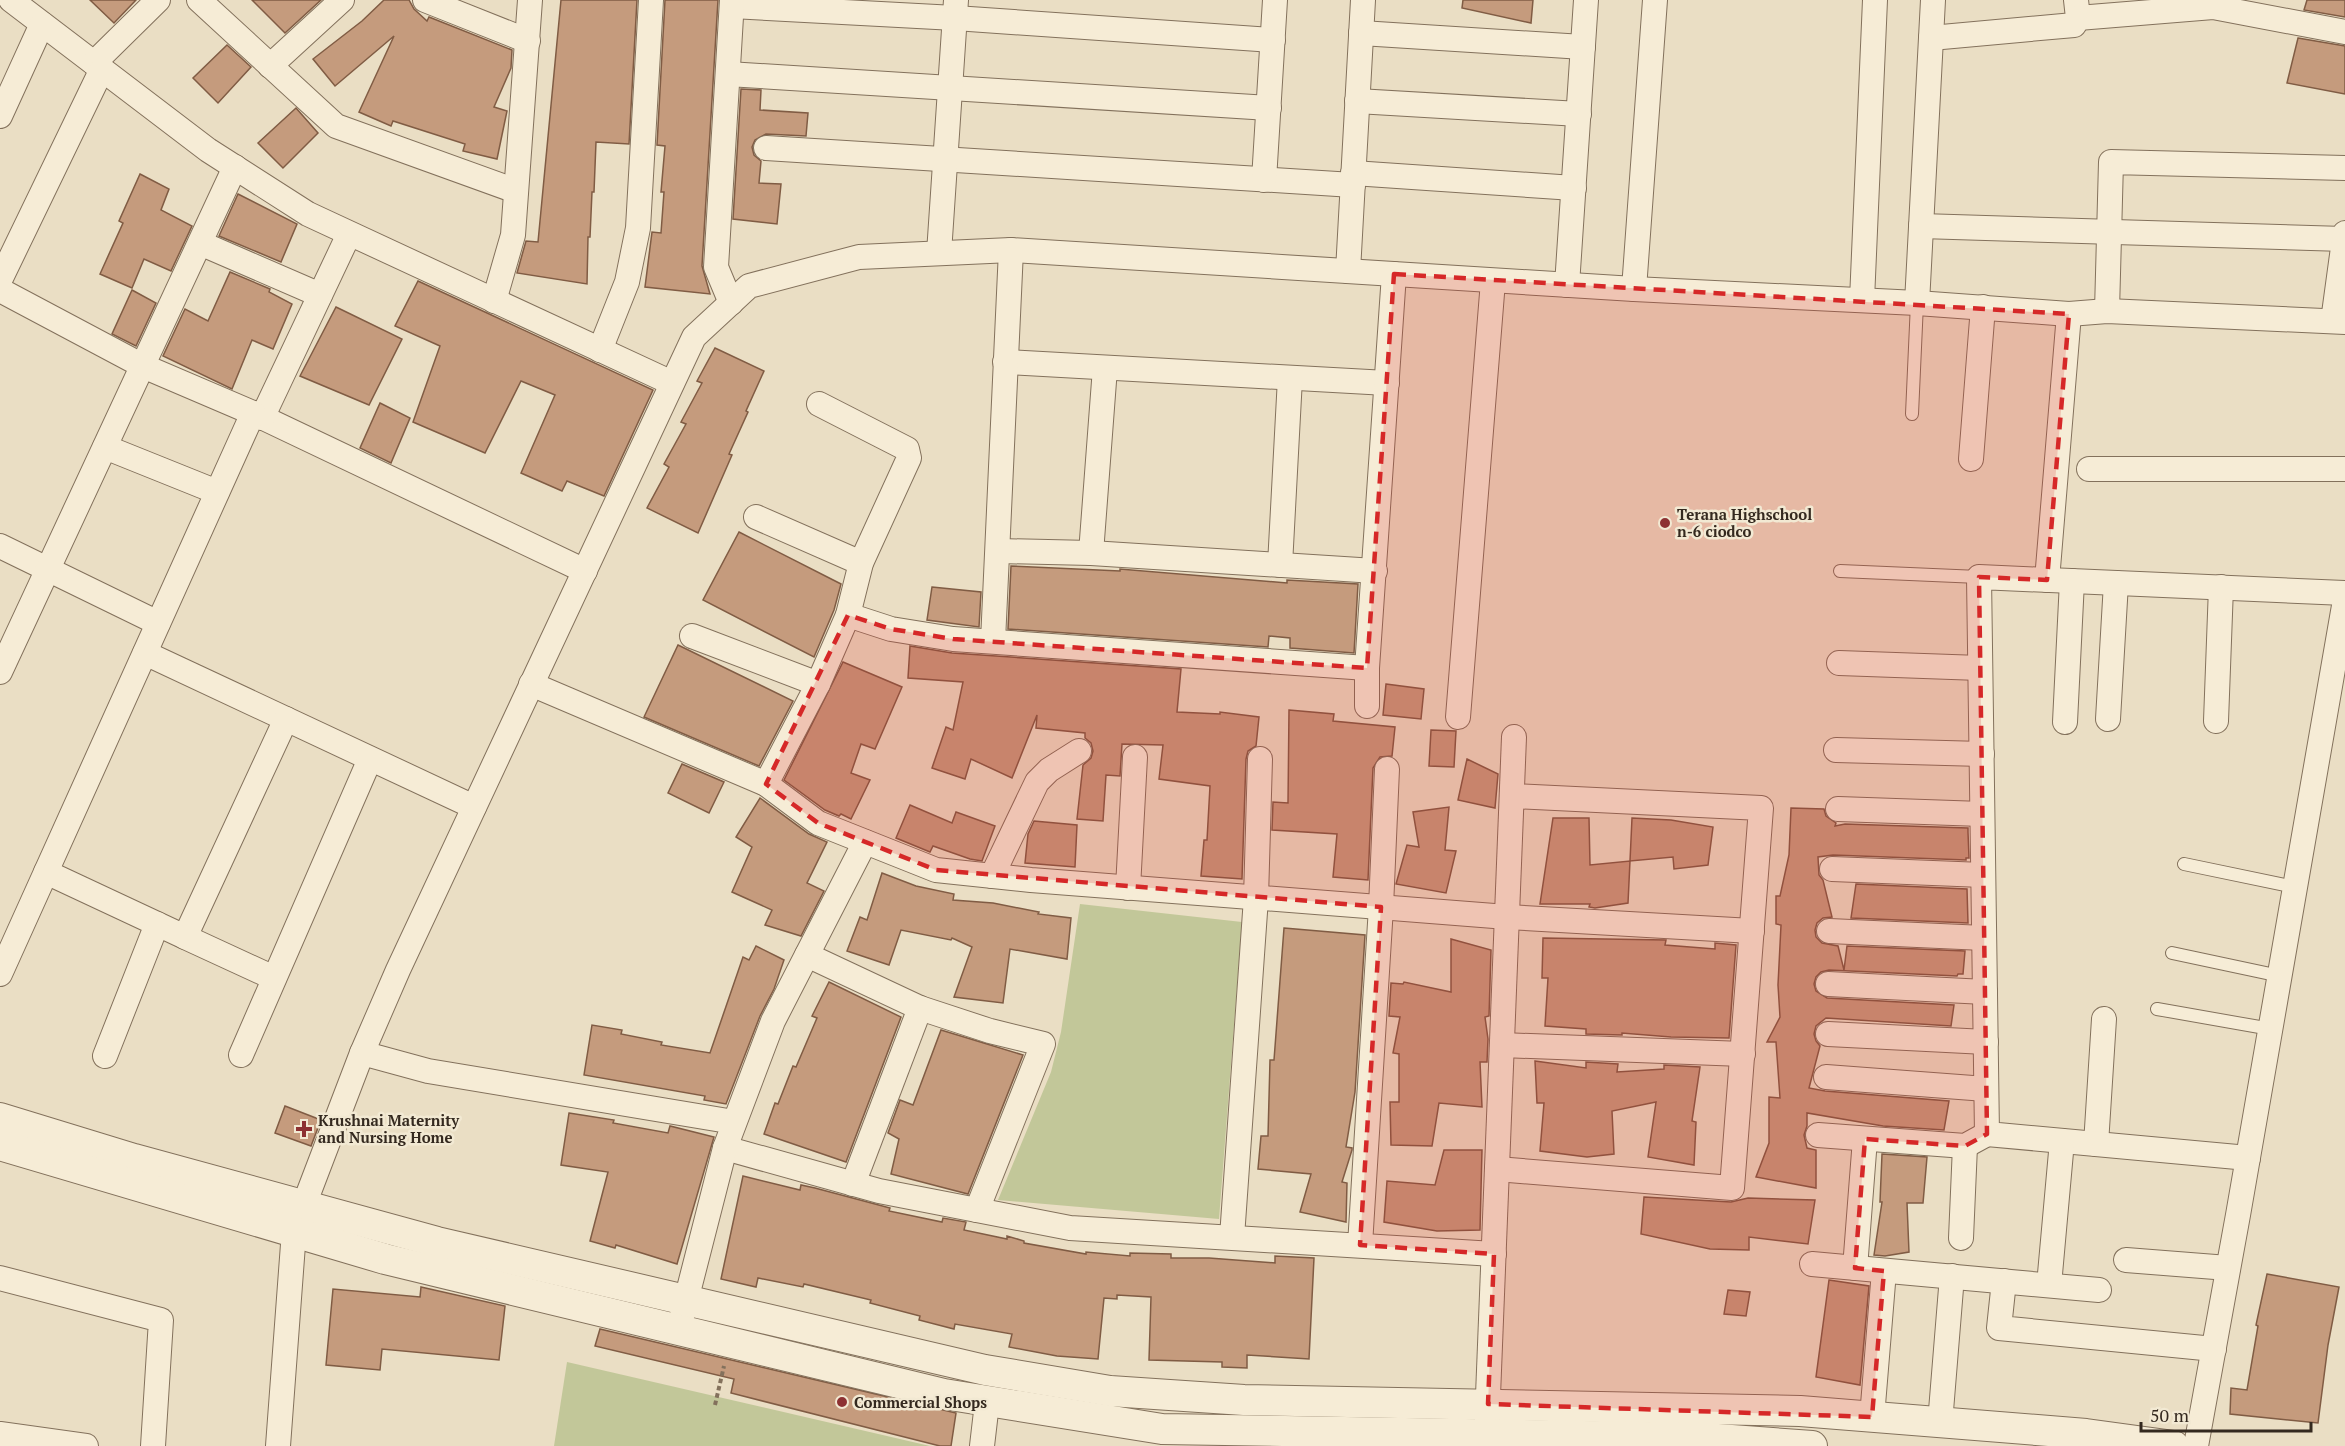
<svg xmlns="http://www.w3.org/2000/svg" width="2345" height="1446" viewBox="0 0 2345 1446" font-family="'PT Serif',serif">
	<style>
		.green { fill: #c2c799 }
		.building { fill: #c59b7d; stroke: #805c44; stroke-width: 1.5 }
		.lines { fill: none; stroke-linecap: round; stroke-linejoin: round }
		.service-casing { stroke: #83715c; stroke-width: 14 }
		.minor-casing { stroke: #83715c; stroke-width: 26 }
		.tertiary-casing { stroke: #83715c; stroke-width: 32 }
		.path { stroke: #83715c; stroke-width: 4; stroke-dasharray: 4.5 3; stroke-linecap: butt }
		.service { stroke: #f6ecd6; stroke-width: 12 }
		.minor { stroke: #f6ecd6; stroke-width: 24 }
		.tertiary { stroke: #f6ecd6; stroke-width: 30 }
		.marked { fill: #d62828; fill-opacity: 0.2; stroke: #d62828; stroke-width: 4.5; stroke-dasharray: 12 8; stroke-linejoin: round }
		.poi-dot { fill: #8d3132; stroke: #f2e9d3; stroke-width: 2 }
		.labels { text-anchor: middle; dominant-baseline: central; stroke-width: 5; stroke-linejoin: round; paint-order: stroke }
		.poi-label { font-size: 15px; font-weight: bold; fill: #34291f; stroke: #f2e9d3; text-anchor: start }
	</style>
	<rect width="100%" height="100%" fill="#eadec4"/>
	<g class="green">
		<polygon points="1080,904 1242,922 1219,1219 998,1200 1051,1072 1061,1032"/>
		<polygon points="567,1362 930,1446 554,1446"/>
	</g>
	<g class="building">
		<polygon points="90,0 136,0 114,23"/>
		<polygon points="252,0 321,0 285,33"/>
		<polygon points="384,0 409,0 414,9 427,21 429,17 512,50 511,68 494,107 507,111 497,159 463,151 465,144 393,121 391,126 359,112 394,36 335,86 313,59 362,21"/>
		<polygon points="561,0 637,0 629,144 596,142 594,192 592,192 590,237 588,237 587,284 517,273 526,241 538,242"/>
		<polygon points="665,0 718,0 702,266 710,294 645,287 652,232 661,233 664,192 661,192 665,146 657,145"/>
		<polygon points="1463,0 1533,0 1531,23 1462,8"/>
		<polygon points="2307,0 2345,0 2345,17 2304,10"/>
		<polygon points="2298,38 2345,46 2345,94 2287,83"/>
		<polygon points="227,45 251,67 218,103 193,78"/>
		<polygon points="741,89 761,90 760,110 808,113 806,136 766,134 755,140 752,147 754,155 761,161 759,183 781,184 777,224 733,219"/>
		<polygon points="296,108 318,133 283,168 258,143"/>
		<polygon points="140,174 169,189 161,210 192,226 171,271 144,259 132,288 100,274 123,223 119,221"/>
		<polygon points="238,194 297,224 281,262 219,236"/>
		<polygon points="230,272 270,289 269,292 292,304 273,349 252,340 232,389 163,356 185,309 208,321"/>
		<polygon points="418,281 653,390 604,496 567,481 562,491 521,473 555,395 521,381 485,453 413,422 440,346 395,326"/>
		<polygon points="132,290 156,303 136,346 112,334"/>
		<polygon points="336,307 402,339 369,405 300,376"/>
		<polygon points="715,348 764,371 746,411 748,412 729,454 732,455 698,533 647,508 669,467 664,464 686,424 681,422 702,383 697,381"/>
		<polygon points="380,403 410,418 391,463 360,448"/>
		<polygon points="739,532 841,584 834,610 814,657 703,600"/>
		<polygon points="1011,566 1120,571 1120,569 1287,583 1287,580 1358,584 1354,653 1290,648 1290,638 1269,636 1268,647 1008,629"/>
		<polygon points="932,587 981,592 979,627 927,620"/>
		<polygon points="678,645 793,701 759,766 644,717"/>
		<polygon points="910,646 952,653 1181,669 1177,712 1220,714 1220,712 1259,717 1256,746 1248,751 1246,759 1242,879 1201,876 1204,840 1207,840 1210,786 1159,779 1163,745 1122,744 1120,776 1106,775 1103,821 1077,819 1083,765 1091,758 1093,751 1091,743 1085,738 1085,733 1036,728 1037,715 1012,778 971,759 965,779 932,768 946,727 953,730 963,682 908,678"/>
		<polygon points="843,662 902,687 875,749 861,744 851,773 870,780 851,819 841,814 839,816 825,810 784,780"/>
		<polygon points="1386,684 1424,689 1421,719 1383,715"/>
		<polygon points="1289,710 1334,714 1333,721 1395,727 1392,756 1380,757 1373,768 1368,880 1333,877 1337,834 1272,830 1273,802 1288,803"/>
		<polygon points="1431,730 1456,731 1454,767 1429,766"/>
		<polygon points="1467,759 1498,774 1495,808 1458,800"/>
		<polygon points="682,764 724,782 709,813 668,793"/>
		<polygon points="760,798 809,834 827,842 807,883 824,891 801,936 765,925 772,910 732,892 752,847 736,837"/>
		<polygon points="910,805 952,823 956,812 995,826 982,861 970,859 933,846 930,852 896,838"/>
		<polygon points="1449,807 1445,850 1456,851 1446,893 1396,884 1407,845 1419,847 1413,812"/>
		<polygon points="1791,808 1824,809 1826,816 1836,823 1835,826 1845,824 1968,828 1968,832 1969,858 1966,858 1966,860 1833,855 1818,857 1819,875 1823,880 1832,917 1823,918 1817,923 1815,930 1816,937 1822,943 1838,946 1844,970 1847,946 1965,951 1963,974 1958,974 1957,976 1829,970 1821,972 1816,977 1814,984 1816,991 1827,998 1954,1005 1951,1026 1826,1018 1816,1026 1814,1034 1816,1041 1820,1046 1809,1088 1825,1091 1949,1101 1944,1130 1883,1126 1807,1113 1807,1126 1804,1135 1807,1148 1816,1150 1816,1188 1756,1177 1769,1143 1769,1097 1780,1098 1776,1042 1767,1042 1780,1017 1778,985 1781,925 1776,924 1776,896 1780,896 1789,855"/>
		<polygon points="1553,818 1589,818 1590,865 1630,861 1628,903 1595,908 1589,907 1590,904 1540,904"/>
		<polygon points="1632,818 1671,820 1713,827 1708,865 1674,869 1673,857 1630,861"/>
		<polygon points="1034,821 1077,825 1075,867 1025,863 1028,834"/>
		<polygon points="882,873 916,886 954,894 953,900 993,903 1039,912 1038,914 1071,918 1067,959 1010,949 1003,1003 954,997 972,947 952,938 951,940 901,930 889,965 847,951 860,917 867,920"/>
		<polygon points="1856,884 1967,889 1968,923 1851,918"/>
		<polygon points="1284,928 1365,935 1355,1092 1346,1147 1352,1148 1352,1150 1342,1182 1347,1183 1346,1222 1300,1212 1311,1174 1258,1169 1261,1136 1268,1136 1270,1060 1274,1060"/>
		<polygon points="1543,938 1666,940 1665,945 1715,949 1715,943 1736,945 1729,1038 1671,1037 1622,1033 1622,1035 1586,1034 1586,1029 1545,1026 1548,978 1542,978"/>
		<polygon points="1451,939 1491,950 1489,1016 1485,1017 1488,1039 1487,1062 1480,1062 1482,1107 1439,1103 1432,1146 1391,1145 1390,1102 1399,1102 1399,1054 1393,1053 1400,1017 1389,1016 1391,983 1403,984 1404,982 1451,992"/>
		<polygon points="756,946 784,960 774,989 760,1016 726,1104 704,1100 705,1096 584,1075 592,1025 622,1030 621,1034 662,1042 661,1045 710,1053 743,957 749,960"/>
		<polygon points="829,982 901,1017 846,1162 764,1134 775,1103 778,1104 793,1066 796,1067 817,1018 812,1016"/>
		<polygon points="941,1030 1023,1055 968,1194 891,1174 899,1139 888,1133 900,1100 913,1105"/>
		<polygon points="1535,1061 1586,1068 1586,1062 1618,1064 1617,1072 1664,1069 1664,1065 1700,1067 1692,1121 1696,1122 1694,1165 1648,1157 1656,1102 1612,1111 1614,1154 1587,1157 1540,1151 1544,1103 1537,1103"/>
		<polygon points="285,1106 321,1120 311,1146 275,1133"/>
		<polygon points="569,1113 614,1120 613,1123 668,1133 670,1126 714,1137 677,1264 616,1245 615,1248 590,1241 608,1172 561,1165"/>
		<polygon points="1444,1150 1482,1150 1480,1230 1437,1231 1384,1222 1387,1181 1435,1185"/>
		<polygon points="1882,1154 1927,1157 1923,1203 1907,1203 1909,1252 1885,1256 1874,1255 1882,1202 1880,1202"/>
		<polygon points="743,1176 800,1190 801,1185 815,1188 890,1208 889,1211 942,1222 943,1218 966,1222 964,1230 1007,1239 1007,1236 1024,1241 1024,1243 1086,1254 1086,1252 1130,1256 1130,1253 1171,1254 1171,1258 1209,1258 1275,1263 1275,1256 1314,1258 1309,1359 1247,1355 1247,1368 1222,1367 1222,1362 1149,1360 1151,1297 1117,1295 1117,1299 1104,1298 1098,1359 1057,1356 1009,1347 1012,1334 955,1324 954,1329 919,1320 920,1316 870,1303 871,1300 804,1284 803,1287 758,1278 756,1287 721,1279"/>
		<polygon points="1644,1197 1731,1202 1748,1198 1815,1200 1808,1244 1749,1237 1749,1250 1710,1249 1641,1234"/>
		<polygon points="2267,1274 2339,1287 2328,1345 2318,1423 2230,1414 2231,1388 2247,1390 2258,1326 2256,1325"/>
		<polygon points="1829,1280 1869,1286 1860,1385 1816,1377"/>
		<polygon points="421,1287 505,1306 499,1360 382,1349 380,1370 326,1365 333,1289 420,1297"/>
		<polygon points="1728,1290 1750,1292 1746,1316 1724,1314"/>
		<polygon points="600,1329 956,1413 951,1446 940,1446 731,1393 734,1379 595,1346"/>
	</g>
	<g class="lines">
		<defs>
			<g id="service">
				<polyline points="1912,414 1917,303"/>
				<polyline points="1840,571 1979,577"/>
				<polyline points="2184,864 2295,887"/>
				<polyline points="2172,953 2280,976"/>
				<polyline points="2157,1009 2271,1029"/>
			</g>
			<g id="minor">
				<polyline points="11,0 208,150 308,214 672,383"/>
				<polyline points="199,0 336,126 516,191"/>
				<polyline points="425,0 528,41"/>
				<polyline points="2076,0 2078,18 2213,7 2345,32"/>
				<polyline points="732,6 955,18 1273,40"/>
				<polyline points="1361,33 1583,47"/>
				<polyline points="1931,38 2074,25 2078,18"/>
				<polyline points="94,63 158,0"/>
				<polyline points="270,66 342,0"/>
				<polyline points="728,74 1269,108"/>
				<polyline points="1357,101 1579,114"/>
				<polyline points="0,116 42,24"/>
				<polyline points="766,148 1353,185"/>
				<polyline points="1353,173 1574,188"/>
				<polyline points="1264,180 1275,0"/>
				<polyline points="1921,226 2344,239"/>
				<polyline points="200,243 320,295"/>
				<polyline points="939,253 956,0"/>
				<polyline points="1348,271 1363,0"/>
				<polyline points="0,280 102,69"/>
				<polyline points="1567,285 1586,0"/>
				<polyline points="1634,289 1655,0"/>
				<polyline points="0,290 143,366 253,413 585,571"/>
				<polyline points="1862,300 1875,0"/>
				<polyline points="494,301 513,235 530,0"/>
				<polyline points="731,303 716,267 732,0"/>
				<polyline points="1917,303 1933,0"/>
				<polyline points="2107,311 2111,162 2345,168"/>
				<polyline points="2333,321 2345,233"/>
				<polyline points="600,350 627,282 638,228 651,0"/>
				<polyline points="1005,362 1387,383"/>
				<polyline points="262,418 349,234"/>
				<polyline points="105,447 217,492"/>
				<polyline points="1971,459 1983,307"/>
				<polyline points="2089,469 2345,469"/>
				<polyline points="756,517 861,563"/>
				<polyline points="0,546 158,623"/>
				<polyline points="999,551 1091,553 1375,571"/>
				<polyline points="1091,553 1105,368"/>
				<polyline points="1280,565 1290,378"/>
				<polyline points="2047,580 2069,314"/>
				<polyline points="848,615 891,629 953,639 1367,668"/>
				<polyline points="692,636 818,684"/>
				<polyline points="993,641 1011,250"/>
				<polyline points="145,653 474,807"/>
				<polyline points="1839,663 1980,668"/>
				<polyline points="0,672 235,167"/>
				<polyline points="531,684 766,784 818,823 936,870 1031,880 1507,917 1752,931"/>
				<polyline points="1367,706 1367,668 1394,274"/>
				<polyline points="1458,717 1493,281"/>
				<polyline points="2108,719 2116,583"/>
				<polyline points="2216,721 2221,587"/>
				<polyline points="2065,722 2072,581"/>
				<polyline points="1836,750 1982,754"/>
				<polyline points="766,784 818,684 848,615 861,563 909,458 907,449 819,404"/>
				<polyline points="1838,809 1982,814"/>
				<polyline points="1832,869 1983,875"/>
				<polyline points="46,872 185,937 286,719"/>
				<polyline points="992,876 1037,782 1049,770 1079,751"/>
				<polyline points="1128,888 1135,757"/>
				<polyline points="1829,931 1984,938"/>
				<polyline points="185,937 274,978"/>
				<polyline points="807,955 920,1008 990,1031 1043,1044 977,1210"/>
				<polyline points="0,974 253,413"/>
				<polyline points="1828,984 1985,992"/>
				<polyline points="1828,1034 1986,1042"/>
				<polyline points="1502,1045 1743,1054"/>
				<polyline points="362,1053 428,1071 734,1122"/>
				<polyline points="241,1055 370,759"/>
				<polyline points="105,1056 157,924"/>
				<polyline points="1826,1077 1986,1089"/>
				<polyline points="1818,1135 1965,1146 1987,1134"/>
				<polyline points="2096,1144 2104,1019"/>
				<polyline points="725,1148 879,1191 1070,1228 1494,1254"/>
				<polyline points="2248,1158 1987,1134 1979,577 2345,593"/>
				<polyline points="1497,1169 1732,1188 1761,808 1512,796"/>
				<polyline points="853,1184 920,1008"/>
				<polyline points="1232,1237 1256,898 1260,759"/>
				<polyline points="1961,1238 1965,1146"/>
				<polyline points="1360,1245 1381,907 1387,769"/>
				<polyline points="2126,1260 2228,1268"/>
				<polyline points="1812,1264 2099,1290"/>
				<polyline points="1855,1268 1865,1139"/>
				<polyline points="0,1278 161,1320 153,1446"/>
				<polyline points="2004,1281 1999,1328 2214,1349"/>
				<polyline points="2049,1285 2062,1141"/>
				<polyline points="682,1316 725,1148 773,1021 865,842"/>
				<polyline points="1872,1417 1884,1271"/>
				<polyline points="1487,1421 1514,737"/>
				<polyline points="1940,1423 1952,1276"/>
				<polyline points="0,1434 86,1446"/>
				<polyline points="278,1446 294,1231 362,1053 398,970 694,337 749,286 859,257 1011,250 1634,289 1917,303 2069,314 2107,311 2345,322"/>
				<polyline points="982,1446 987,1403"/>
				<polyline points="2196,1446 2238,1215 2345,600"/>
			</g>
			<g id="tertiary">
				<polyline points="0,1118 134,1159 437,1242 985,1370 1110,1391 1244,1400 1800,1411 2086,1434 2174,1446"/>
				<polyline points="0,1145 385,1259 944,1394 1162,1429 1704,1438 1812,1446"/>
			</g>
		</defs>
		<use href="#service" class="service-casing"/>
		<use href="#minor" class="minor-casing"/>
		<use href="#tertiary" class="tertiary-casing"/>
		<polyline class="path" points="715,1405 724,1366"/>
		<use href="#service" class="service"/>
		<use href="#minor" class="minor"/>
		<use href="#tertiary" class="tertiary"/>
	</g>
	<path class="marked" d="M 1394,274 L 2069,314 L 2047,580 L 1979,577 L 1987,1134 L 1965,1146 L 1865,1139 L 1855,1268 L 1884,1271 L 1872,1417 L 1488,1404 L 1494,1254 L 1360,1245 L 1381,907 L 936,870 L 818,823 L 766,784 L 848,615 L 891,629 L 953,639 L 1367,668 Z"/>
	<g class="poi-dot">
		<circle cx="1665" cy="523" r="6"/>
		<path d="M301 1120h6v6h6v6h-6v6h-6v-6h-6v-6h6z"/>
		<circle cx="842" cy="1402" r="6"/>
	</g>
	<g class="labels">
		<g class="poi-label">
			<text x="1677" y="514">Terana Highschool<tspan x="1677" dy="17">n-6 ciodco</tspan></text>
			<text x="318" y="1120">Krushnai Maternity<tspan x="318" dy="17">and Nursing Home</tspan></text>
			<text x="854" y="1402">Commercial Shops</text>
		</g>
	</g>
	<path d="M2141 1422v9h170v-9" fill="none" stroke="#34291f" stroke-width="3"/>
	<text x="2150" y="1422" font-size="18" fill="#34291f" stroke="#f2e9d3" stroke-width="4.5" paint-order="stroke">50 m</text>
</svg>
